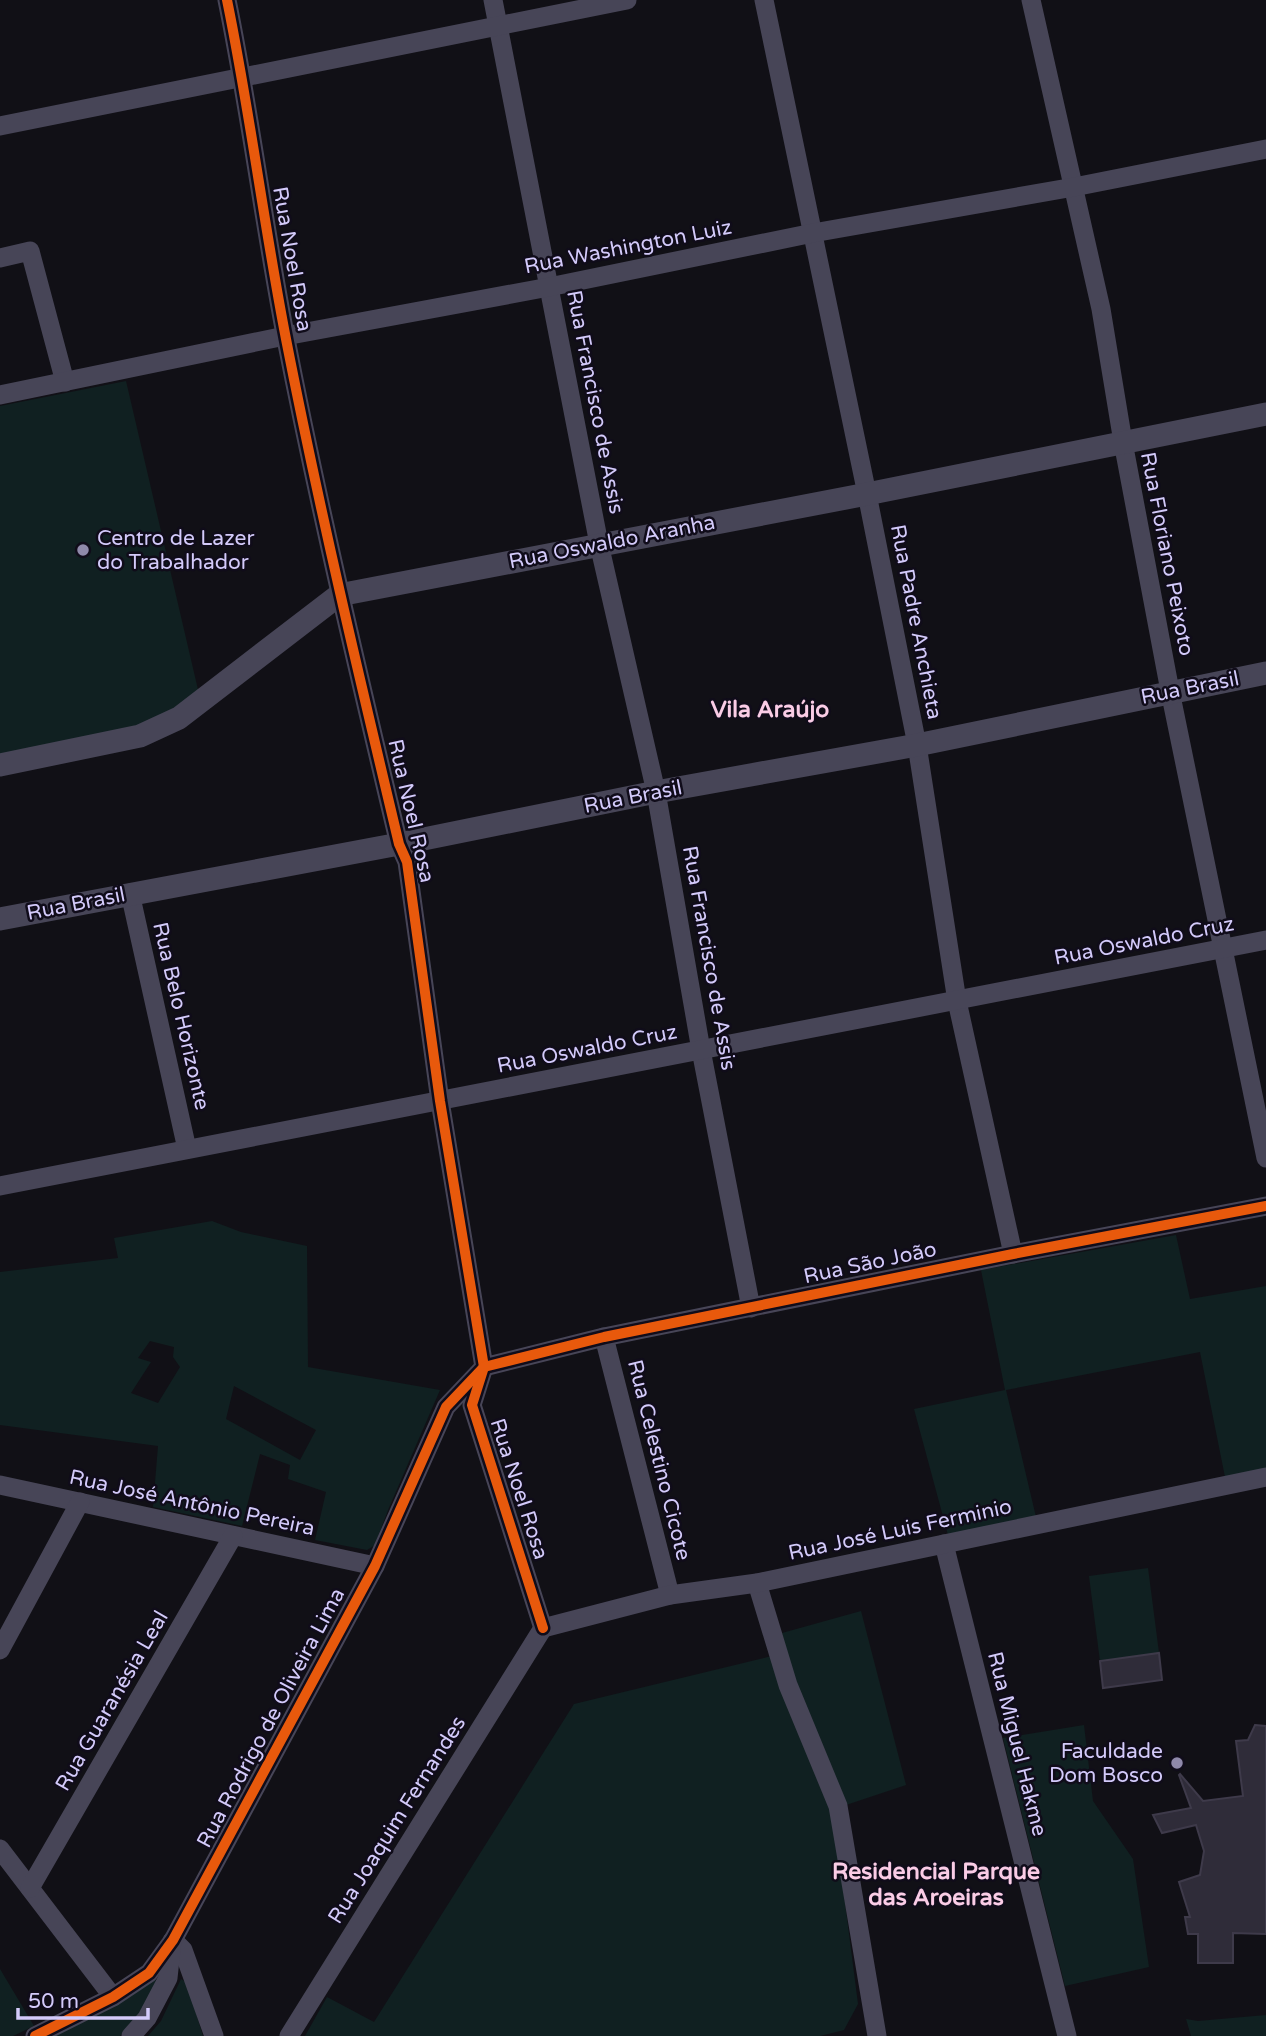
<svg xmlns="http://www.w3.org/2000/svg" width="1266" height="2036" viewBox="0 0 1266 2036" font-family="'Varela Round',sans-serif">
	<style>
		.green { fill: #102021; fill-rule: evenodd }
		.building { fill: #2f2c39; stroke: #3e3a4a; stroke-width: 2 }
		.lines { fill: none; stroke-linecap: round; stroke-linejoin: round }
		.minor { stroke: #474557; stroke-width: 19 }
		.tertiary { stroke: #474557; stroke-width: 23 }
		.cycleway-casing { stroke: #100c1a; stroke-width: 15 }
		.cycleway { stroke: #e8590c; stroke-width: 10 }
		.poi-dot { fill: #8f89aa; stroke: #100c1a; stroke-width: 2.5 }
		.labels { text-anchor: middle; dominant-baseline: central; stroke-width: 5; stroke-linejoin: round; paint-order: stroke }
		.street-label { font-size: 21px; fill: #d3cafa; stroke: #100c1a }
		.poi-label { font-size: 21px; fill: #d3cafa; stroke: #100c1a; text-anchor: start }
		.neighbourhood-label { font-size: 23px; font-weight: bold; fill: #facce6; stroke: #100c1a }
	</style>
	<rect width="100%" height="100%" fill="#111016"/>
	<g class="green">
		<polygon points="126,381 199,694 177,708 137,728 0,755 0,406"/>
		<path d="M 212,1221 L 241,1232 L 307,1246 L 308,1367 L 440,1390 L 388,1510 L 375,1545 L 367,1550 L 315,1540 L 326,1492 L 288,1479 L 290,1465 L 260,1454 L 242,1526 L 153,1507 L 158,1446 L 0,1425 L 0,1272 L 118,1258 L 114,1238 ZM 150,1341 L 174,1347 L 173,1357 L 180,1367 L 158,1403 L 131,1393 L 151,1362 L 138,1358 ZM 234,1386 L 316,1430 L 300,1460 L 226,1419 Z"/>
		<polygon points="1176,1235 1190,1299 1266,1286 1266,1469 1225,1477 1200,1352 1006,1390 1036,1517 948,1535 914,1409 1005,1390 981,1270"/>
		<polygon points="1148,1568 1159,1653 1100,1661 1089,1576"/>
		<polygon points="861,1611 906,1785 843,1806 794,1681 782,1633"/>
		<polygon points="772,1656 833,1809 858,2004 844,2030 820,2036 305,2036 327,1997 374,2022 574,1704"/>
		<polygon points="1084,1725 1093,1801 1133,1859 1149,1967 1065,1986 1003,1738"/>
		<polygon points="0,1969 34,2026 13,2036 0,2036"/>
		<polygon points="152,1979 157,1981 141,2013 120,2036 50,2036"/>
		<polygon points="181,1979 187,1983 203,2036 148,2036 161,2021"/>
		<polygon points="1266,2015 1266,2036 1191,2036 1186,2019 1198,2021"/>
	</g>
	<g class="building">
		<polygon points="1159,1653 1162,1680 1103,1688 1100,1661"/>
		<polygon points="1255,1725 1266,1726 1266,1934 1233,1933 1233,1963 1198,1963 1198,1934 1188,1934 1185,1917 1190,1917 1179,1882 1200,1875 1204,1851 1196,1825 1162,1833 1153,1815 1191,1808 1179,1775 1180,1774 1203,1801 1243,1796 1236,1741 1248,1740"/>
	</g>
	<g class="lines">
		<g class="minor">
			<path d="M 227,0 C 250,112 264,226 286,339 C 319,508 359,676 399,844 L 407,862 L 440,1101 L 484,1367 L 472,1405 L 543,1628"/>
			<polyline points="493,0 599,544 656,792 701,1050 751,1308"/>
			<polyline points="764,0 867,494 917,745 957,1001 1013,1254"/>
			<polyline points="1031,0 1101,309 1123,442 1170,691 1266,1158"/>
			<polyline points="0,126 627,0"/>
			<polyline points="0,258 30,251 65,382"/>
			<polyline points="0,395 285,336 549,287 813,233 1074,187 1266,149"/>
			<polyline points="130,893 187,1149"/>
			<polyline points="0,1186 1266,940"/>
			<polyline points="604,1337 670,1595"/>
			<polyline points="0,1485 375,1566"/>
			<polyline points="944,1544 1067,2036"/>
			<polyline points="757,1583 788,1685 838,1806 877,2036"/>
			<polyline points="543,1628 670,1595 757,1583 1266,1477"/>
			<polyline points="0,1650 80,1502"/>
			<polyline points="0,1849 113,1997"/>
			<polyline points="30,1888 233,1536"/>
			<polyline points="173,1940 183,1950 214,2036"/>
			<polyline points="35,2036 113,1997 149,1973 173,1940 375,1566 446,1407 484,1367 604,1337 1013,1254 1266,1206"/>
			<polyline points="131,2036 147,2018 168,1978 172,1941"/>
			<polyline points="289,2036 543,1628"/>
		</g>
		<g class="tertiary">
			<polyline points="0,765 140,736 179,718 339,595 867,494 1266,414"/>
			<polyline points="0,919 399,844 656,792 917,745 1266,673"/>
		</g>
		<defs>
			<g id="cycleway">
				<path d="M 227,0 C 250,112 264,226 286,339 C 319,508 359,676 399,844 L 407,862 L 440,1101 L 484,1367 L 472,1405 L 543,1628"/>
				<polyline points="35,2036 113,1997 149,1973 173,1940 375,1566 446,1407 484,1367 604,1337 1013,1254 1266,1206"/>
			</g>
		</defs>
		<use href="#cycleway" class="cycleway-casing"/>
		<use href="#cycleway" class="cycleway"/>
	</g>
	<g class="poi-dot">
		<circle cx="83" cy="550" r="7"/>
		<circle cx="1177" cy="1763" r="7"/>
	</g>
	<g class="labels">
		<g class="street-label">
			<text transform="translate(628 247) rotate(-11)">Rua Washington Luiz</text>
			<text transform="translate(292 259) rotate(80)">Rua Noel Rosa</text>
			<text transform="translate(595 402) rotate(79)">Rua Francisco de Assis</text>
			<text transform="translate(612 542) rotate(-11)">Rua Oswaldo Aranha</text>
			<text transform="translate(1167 554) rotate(79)">Rua Floriano Peixoto</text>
			<text transform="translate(916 622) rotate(79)">Rua Padre Anchieta</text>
			<text transform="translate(1190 688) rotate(-11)">Rua Brasil</text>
			<text transform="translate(633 797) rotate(-11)">Rua Brasil</text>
			<text transform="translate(411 811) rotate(77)">Rua Noel Rosa</text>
			<text transform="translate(76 904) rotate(-11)">Rua Brasil</text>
			<text transform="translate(1144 941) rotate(-11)">Rua Oswaldo Cruz</text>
			<text transform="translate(709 958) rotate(80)">Rua Francisco de Assis</text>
			<text transform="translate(181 1016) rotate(77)">Rua Belo Horizonte</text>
			<text transform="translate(587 1049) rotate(-11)">Rua Oswaldo Cruz</text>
			<text transform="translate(870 1263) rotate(-12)">Rua São João</text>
			<text transform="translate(659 1460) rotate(76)">Rua Celestino Cicote</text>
			<text transform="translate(519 1489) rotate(72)">Rua Noel Rosa</text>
			<text transform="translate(192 1503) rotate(12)">Rua José Antônio Pereira</text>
			<text transform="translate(900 1530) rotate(-12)">Rua José Luis Ferminio</text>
			<text transform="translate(112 1701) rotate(-60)">Rua Guaranésia Leal</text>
			<text transform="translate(271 1718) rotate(-62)">Rua Rodrigo de Oliveira Lima</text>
			<text transform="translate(1017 1744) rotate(76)">Rua Miguel Hakme</text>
			<text transform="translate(397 1820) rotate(-58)">Rua Joaquim Fernandes</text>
		</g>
		<g class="poi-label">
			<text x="97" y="538">Centro de Lazer<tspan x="97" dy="24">do Trabalhador</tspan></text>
			<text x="1163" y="1751" text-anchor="end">Faculdade<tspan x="1163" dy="24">Dom Bosco</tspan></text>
		</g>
		<g class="neighbourhood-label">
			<text x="770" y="710">Vila Araújo</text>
			<text x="936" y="1872">Residencial Parque<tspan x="936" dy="26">das Aroeiras</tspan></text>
		</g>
	</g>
	<path d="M18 2008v10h130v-10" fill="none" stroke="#d3cafa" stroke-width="3.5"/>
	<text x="28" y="2008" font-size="21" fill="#d3cafa" stroke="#100c1a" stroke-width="5" paint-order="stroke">50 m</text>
</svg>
